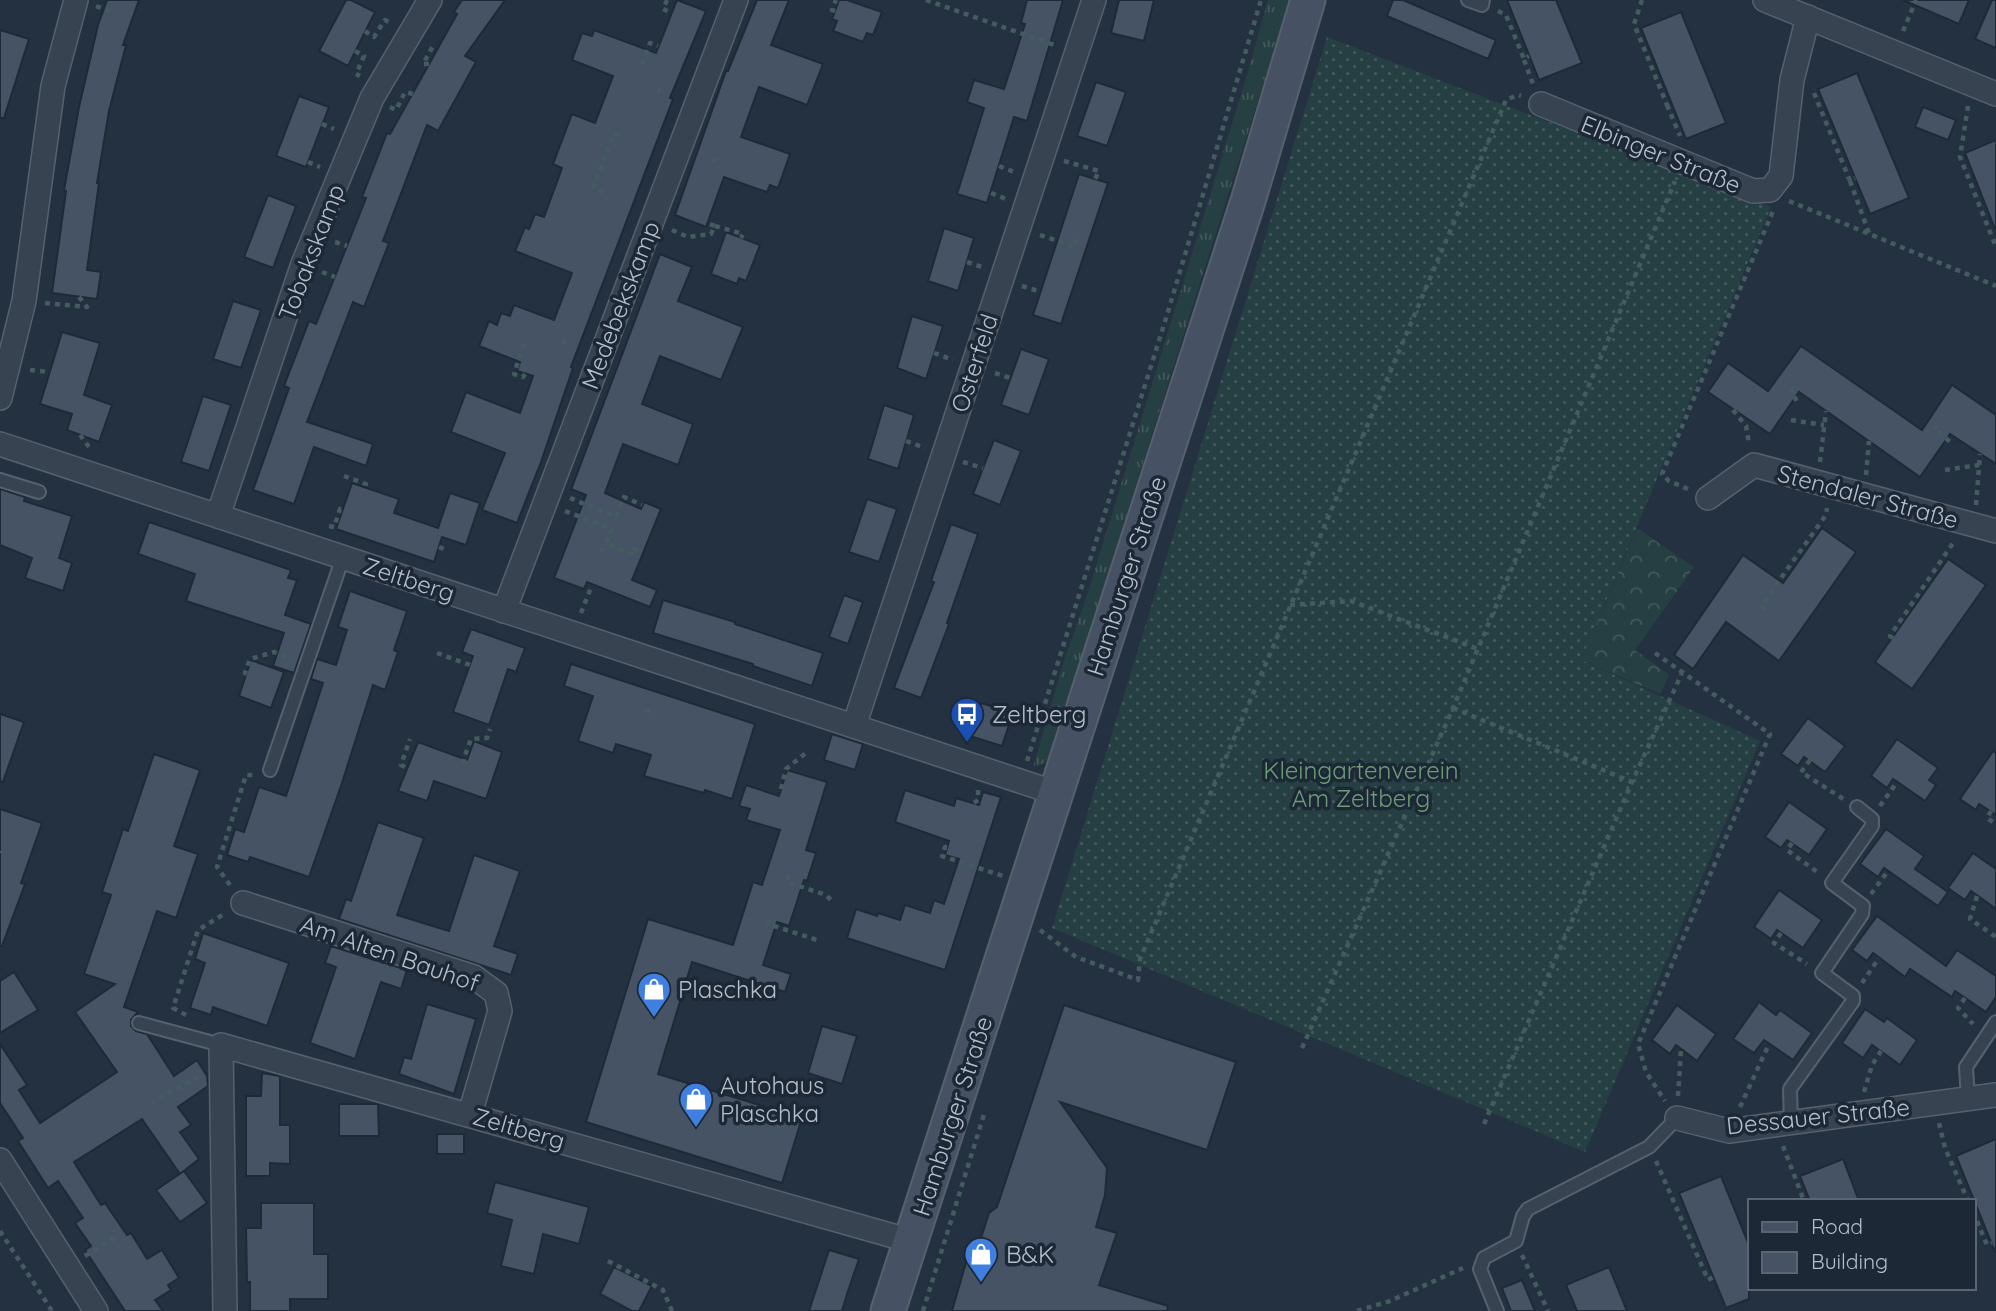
<svg xmlns="http://www.w3.org/2000/svg" width="1996" height="1311" viewBox="0 0 1996 1311" font-family="Quicksand,sans-serif">
	<style>
		.grass { fill: url(#grass-tufts) }
		.forest { fill: url(#forest-crowns) }
		.garden { fill: url(#garden-dots) }
		.building { fill: #455365; stroke: #1f2a38; stroke-width: 2 }
		.lines { fill: none; stroke-linecap: round; stroke-linejoin: round }
		.service-casing { stroke: #56616e; stroke-width: 16 }
		.minor-casing { stroke: #56616e; stroke-width: 26 }
		.secondary-casing { stroke: #56616e; stroke-width: 37 }
		.path { stroke: #445c5f; stroke-width: 4.5; stroke-dasharray: 5 5; stroke-linecap: butt }
		.service { stroke: #384351; stroke-width: 12 }
		.minor { stroke: #384351; stroke-width: 23 }
		.secondary { stroke: #465264; stroke-width: 33 }
		.labels { text-anchor: middle; dominant-baseline: central; stroke-width: 7; stroke-linejoin: round; paint-order: stroke }
		.street-label { font-size: 24px; fill: #b5becb; stroke: #1d2836 }
		.poi-label { font-size: 24px; fill: #b5becb; stroke: #1d2836; text-anchor: start }
		.park-label { font-size: 24px; fill: #6b9d75; stroke: #1d2836 }
	</style>
	<defs>
		<pattern id="grass-tufts" width="24" height="20" patternUnits="userSpaceOnUse" patternTransform="scale(1.75)"><rect width="24" height="20" fill="#263f42"/><path d="M3 7l-1-3M5 7V3M7 7l1-3M15 17l-1-3M17 17v-4M19 17l1-3" fill="none" stroke="#43595c"/></pattern>
		<pattern id="forest-crowns" width="20" height="18" patternUnits="userSpaceOnUse" patternTransform="scale(1.75)"><rect width="20" height="18" fill="#263f42"/><path d="M2 6a3 3 0 1 1 6 0M12 15a3 3 0 1 1 6 0" fill="none" stroke="#43595c"/></pattern>
		<pattern id="garden-dots" width="8" height="8" patternUnits="userSpaceOnUse" patternTransform="scale(1.75)"><rect width="8" height="8" fill="#263f42"/><path d="M2 2h.1M6 6h.1" fill="none" stroke="#43595c" stroke-width="1.8" stroke-linecap="round"/></pattern>
	</defs>
	<rect width="100%" height="100%" fill="#243141"/>
	<polygon class="grass" points="1268,0 1290,0 1048,762 1033,767 1063,664 1088,592 1246,78"/>
	<polygon class="forest" points="1637,528 1694,567 1635,650 1669,675 1660,694 1581,660"/>
	<polygon class="garden" points="1327,37 1771,207 1581,660 1760,741 1585,1152 1052,928"/>
	<g class="building">
		<polygon points="107,0 139,0 123,45 126,45 109,111 97,183 99,183 87,270 101,272 97,299 52,293 66,191 64,190 79,107 98,25"/>
		<polygon points="346,0 351,0 375,12 348,66 319,51"/>
		<polygon points="462,0 505,0 465,56 476,62 438,131 427,125 383,241 389,243 364,307 353,302 307,422 373,444 366,466 314,447 294,504 253,490 289,388 284,386 309,321 316,324 366,198 362,197 387,133 390,134 457,14 454,12"/>
		<polygon points="677,0 706,11 670,98 673,99 571,367 573,368 541,462 517,523 482,510 505,453 451,432 466,392 520,413 533,376 517,371 520,362 479,346 489,321 497,325 501,313 510,316 514,305 554,320 572,273 515,251 525,227 529,229 535,214 544,217 562,168 553,164 572,114 595,123 613,76 572,60 582,33 592,36 594,30 656,53"/>
		<polygon points="757,0 789,0 771,45 823,64 807,105 759,87 741,137 790,154 778,188 770,185 767,192 724,177 706,227 675,215 726,71 728,71"/>
		<polygon points="839,0 847,0 882,12 873,35 867,33 863,42 833,31 837,21 832,19"/>
		<polygon points="1027,0 1063,0 1027,121 1014,117 987,203 957,194 984,108 967,102 974,80 1004,89 1025,24 1021,23"/>
		<polygon points="1119,0 1154,0 1144,41 1111,33"/>
		<polygon points="1393,0 1403,0 1496,40 1488,59 1387,16"/>
		<polygon points="1507,0 1556,0 1582,63 1539,80"/>
		<polygon points="1903,0 1969,0 1959,24"/>
		<polygon points="1992,0 1996,0 1996,48 1975,39"/>
		<polygon points="1681,12 1726,123 1686,139 1641,28"/>
		<polygon points="0,30 29,39 4,118 0,118"/>
		<polygon points="1857,73 1909,198 1870,214 1818,89"/>
		<polygon points="1096,82 1126,92 1107,146 1077,136"/>
		<polygon points="299,96 329,107 306,167 276,156"/>
		<polygon points="1923,107 1956,120 1948,140 1915,127"/>
		<polygon points="1996,140 1996,229 1995,229 1965,153"/>
		<polygon points="1079,174 1108,183 1061,324 1033,315"/>
		<polygon points="268,195 296,206 273,268 244,257"/>
		<polygon points="944,228 974,238 958,291 928,281"/>
		<polygon points="726,232 760,245 746,281 739,278 737,284 711,274"/>
		<polygon points="660,254 692,267 678,301 743,327 721,380 660,356 642,404 693,424 678,465 623,444 605,493 641,509 644,502 661,509 632,580 657,590 650,607 587,582 584,589 554,578 586,495 571,489 572,487"/>
		<polygon points="233,301 261,310 241,368 213,359"/>
		<polygon points="912,316 943,326 926,379 897,368"/>
		<polygon points="62,332 100,343 84,395 112,405 99,442 67,430 72,414 40,404"/>
		<polygon points="1801,346 1922,430 1952,385 1996,415 1996,464 1950,434 1920,477 1799,392 1770,434 1708,392 1728,363 1768,391"/>
		<polygon points="1021,349 1049,359 1029,415 1001,405"/>
		<polygon points="203,396 231,405 209,471 181,462"/>
		<polygon points="884,405 914,415 898,469 868,459"/>
		<polygon points="994,440 1021,451 1000,505 973,494"/>
		<polygon points="352,483 399,499 394,513 438,528 450,493 480,503 466,545 442,537 434,562 336,529"/>
		<polygon points="0,489 25,497 24,501 72,516 59,558 72,563 63,591 25,578 32,558 0,545"/>
		<polygon points="867,499 897,509 879,562 849,552"/>
		<polygon points="149,522 291,570 288,578 297,580 285,615 311,624 294,673 273,666 284,633 186,601 195,574 138,554"/>
		<polygon points="951,524 978,534 947,623 949,624 921,698 894,688 934,582 931,581"/>
		<polygon points="1822,528 1856,552 1779,661 1726,622 1693,669 1674,655 1743,555 1783,583"/>
		<polygon points="1948,559 1986,585 1912,689 1875,662"/>
		<polygon points="350,591 407,611 394,650 398,652 385,690 373,685 342,783 309,877 250,857 248,862 227,855 235,829 244,832 259,787 286,796 323,683 311,679 317,659 336,665 347,630 338,627"/>
		<polygon points="844,595 863,602 848,644 829,637"/>
		<polygon points="663,600 735,622 735,624 823,653 812,686 753,666 753,664 653,633"/>
		<polygon points="471,629 525,648 516,672 508,669 489,725 453,712 473,656 462,652"/>
		<polygon points="251,660 284,672 271,708 239,696"/>
		<polygon points="571,664 755,724 732,799 705,790 704,793 644,776 651,755 616,744 613,753 578,741 593,696 564,686"/>
		<polygon points="981,703 1013,713 1002,746 970,736"/>
		<polygon points="0,714 24,722 3,782 0,781"/>
		<polygon points="1808,718 1845,746 1825,772 1804,757 1798,766 1781,754"/>
		<polygon points="832,734 863,744 855,770 824,760"/>
		<polygon points="1897,739 1938,768 1929,780 1936,785 1925,801 1893,779 1887,788 1871,776"/>
		<polygon points="474,741 502,752 486,799 434,781 427,801 398,791 418,742 467,760"/>
		<polygon points="1993,751 1996,753 1996,815 1979,804 1976,810 1960,799"/>
		<polygon points="154,754 200,770 174,846 198,854 176,918 157,911 124,1007 138,1012 131,1020 131,1026 136,1031 147,1034 174,1076 197,1060 207,1076 208,1086 178,1107 191,1125 180,1132 199,1159 180,1174 142,1119 74,1162 101,1205 105,1203 127,1235 131,1233 147,1259 162,1250 179,1278 168,1285 171,1290 155,1300 163,1311 125,1311 85,1250 91,1246 75,1223 83,1218 58,1181 48,1188 18,1141 23,1138 0,1103 0,1044 27,1085 19,1090 40,1123 117,1072 75,1012 115,984 84,974 111,895 102,892 123,829 128,831"/>
		<polygon points="787,770 827,782 806,850 816,853 807,881 804,880 789,926 777,922 763,965 791,974 785,992 692,962 658,1074 802,1118 782,1183 586,1122 648,919 733,945 753,882 762,885 780,830 746,820 750,809 739,806 746,785 779,796"/>
		<polygon points="905,790 954,806 956,798 979,805 983,792 1001,797 945,970 847,938 856,909 877,916 878,913 900,920 905,905 930,913 934,900 944,904 959,859 945,855 949,841 895,822"/>
		<polygon points="1789,802 1827,829 1809,855 1787,840 1781,848 1765,837"/>
		<polygon points="0,809 42,823 21,883 25,884 2,946 0,946"/>
		<polygon points="378,822 424,838 397,915 449,931 474,855 520,871 494,946 518,954 511,975 339,919 346,899 351,901"/>
		<polygon points="1886,829 1924,856 1915,869 1948,892 1938,906 1884,868 1878,877 1860,864"/>
		<polygon points="1973,853 1996,869 1996,909 1971,891 1965,900 1948,888"/>
		<polygon points="1779,890 1822,920 1803,948 1777,930 1771,939 1754,927"/>
		<polygon points="1877,916 1946,966 1957,950 1996,976 1996,997 1986,1012 1955,991 1952,997 1910,969 1905,977 1873,953 1867,961 1852,950"/>
		<polygon points="203,933 289,963 267,1026 213,1007 211,1015 190,1008 205,963 195,959"/>
		<polygon points="331,946 407,970 401,989 381,982 355,1059 310,1043 336,967 325,963"/>
		<polygon points="14,972 38,1010 0,1033 0,981"/>
		<polygon points="1759,1002 1776,1015 1780,1010 1812,1033 1793,1060 1764,1040 1754,1053 1733,1039"/>
		<polygon points="427,1004 476,1019 454,1094 399,1074 404,1057 411,1059"/>
		<polygon points="1064,1005 1236,1062 1207,1150 1060,1102 1107,1168 1105,1195 1096,1227 1117,1233 1099,1285 1168,1306 1167,1311 952,1311 967,1259 975,1257 989,1213 997,1207"/>
		<polygon points="1677,1005 1716,1034 1697,1061 1676,1045 1670,1054 1652,1040"/>
		<polygon points="1865,1009 1884,1022 1887,1018 1917,1040 1900,1065 1872,1045 1863,1058 1842,1043"/>
		<polygon points="822,1026 857,1036 842,1084 808,1073"/>
		<polygon points="262,1073 280,1076 280,1125 290,1125 290,1164 270,1163 270,1176 246,1176 246,1096 261,1096"/>
		<polygon points="339,1104 378,1104 379,1136 339,1136"/>
		<rect x="437" y="1134" width="27" height="20"/>
		<polygon points="1996,1139 1996,1252 1995,1252 1956,1156"/>
		<polygon points="1843,1159 1859,1201 1810,1201 1800,1176"/>
		<polygon points="184,1171 207,1203 180,1222 156,1190"/>
		<polygon points="1721,1176 1749,1245 1749,1299 1726,1308 1679,1193"/>
		<polygon points="495,1182 589,1207 579,1244 543,1234 534,1274 501,1266 512,1220 487,1213"/>
		<polygon points="261,1203 314,1203 314,1254 328,1254 328,1299 290,1299 290,1311 250,1311 250,1282 247,1282 246,1228 261,1228"/>
		<polygon points="829,1250 859,1259 847,1294 842,1311 809,1311"/>
		<polygon points="614,1267 652,1286 639,1311 632,1311 600,1294"/>
		<polygon points="1609,1267 1627,1311 1577,1311 1566,1285"/>
		<polygon points="1522,1280 1535,1311 1511,1311 1502,1288"/>
	</g>
	<g class="lines">
		<defs>
			<g id="service">
				<polyline points="1468,0 1482,5 1483,0"/>
				<polyline points="0,480 39,492"/>
				<polyline points="270,770 343,557"/>
				<polyline points="139,1023 221,1045"/>
				<polyline points="1968,1099 1966,1067 1996,1022"/>
				<polyline points="1791,1123 1790,1089 1853,1001 1853,996 1822,973 1862,914 1863,906 1832,883 1872,826 1872,819 1857,807"/>
				<polyline points="1497,1311 1480,1269 1484,1258 1516,1241 1523,1216 1528,1209 1649,1147 1677,1118"/>
			</g>
			<g id="minor">
				<polyline points="1765,0 1996,94"/>
				<polyline points="1541,104 1753,191 1770,190 1781,176 1792,80 1808,17"/>
				<polyline points="0,398 24,301 53,86 76,0"/>
				<polyline points="0,444 1056,793"/>
				<polyline points="1708,498 1754,465 1996,531"/>
				<polyline points="218,516 303,264 372,98 430,0"/>
				<polyline points="504,611 736,0"/>
				<polyline points="854,726 1094,0"/>
				<polyline points="243,903 474,977 496,993 500,1011 470,1114"/>
				<polyline points="1677,1118 1729,1131 1996,1095"/>
				<polyline points="0,1160 96,1311"/>
				<polyline points="225,1311 221,1045 911,1241"/>
			</g>
			<polyline id="secondary" points="888,1311 1248,201 1308,0"/>
		</defs>
		<use href="#service" class="service-casing"/>
		<use href="#minor" class="minor-casing"/>
		<use href="#secondary" class="secondary-casing"/>
		<g class="path">
			<polyline points="667,0 663,9 671,13"/>
			<polyline points="926,0 1057,46"/>
			<polyline points="1642,0 1634,24 1667,105 1671,103"/>
			<polyline points="96,6 111,12"/>
			<polyline points="835,11 832,10 836,0"/>
			<polyline points="1498,11 1506,15 1524,59 1529,56"/>
			<polyline points="365,31 374,37 385,20 391,23"/>
			<polyline points="1903,31 1916,0"/>
			<polyline points="355,51 364,56 356,74 360,76"/>
			<polyline points="1524,60 1533,84"/>
			<polyline points="429,64 423,64 433,46 430,44"/>
			<polyline points="642,64 650,43 658,46"/>
			<polyline points="658,93 661,86"/>
			<polyline points="1814,93 1850,181 1855,178"/>
			<polyline points="1667,105 1680,136"/>
			<polyline points="1968,106 1960,157 1996,247"/>
			<polyline points="390,107 396,110 405,92 413,94"/>
			<polyline points="322,124 334,129"/>
			<polyline points="1064,161 1099,171 1095,179"/>
			<polyline points="308,162 320,167"/>
			<polyline points="714,163 716,156"/>
			<polyline points="999,166 1014,172"/>
			<polyline points="1850,181 1869,233"/>
			<polyline points="603,192 593,188 614,133 620,136"/>
			<polyline points="991,193 1006,199"/>
			<polyline points="1789,201 1996,286"/>
			<polyline points="715,226 743,234 741,238"/>
			<polyline points="672,230 688,237 711,234 715,226 707,223"/>
			<polyline points="1040,235 1075,247 1076,236"/>
			<polyline points="335,242 347,246"/>
			<polyline points="967,262 982,267"/>
			<polyline points="322,272 335,277"/>
			<polyline points="1022,286 1041,292"/>
			<polyline points="45,303 87,307 79,297"/>
			<polyline points="524,344 514,374 523,377 525,374"/>
			<polyline points="563,344 566,337"/>
			<polyline points="934,353 953,360"/>
			<polyline points="30,370 50,372"/>
			<polyline points="995,373 1010,378"/>
			<polyline points="1791,387 1797,403"/>
			<polyline points="1733,410 1746,426 1749,443"/>
			<polyline points="1791,420 1824,425"/>
			<polyline points="1937,425 1934,429 1953,444"/>
			<polyline points="80,435 89,447"/>
			<polyline points="906,441 925,448"/>
			<polyline points="963,462 983,468"/>
			<polyline points="1820,462 1826,411"/>
			<polyline points="1945,470 1979,465"/>
			<polyline points="1866,475 1869,441"/>
			<polyline points="344,476 366,484 365,487"/>
			<polyline points="1688,489 1669,481 1662,474 1773,211"/>
			<polyline points="570,498 616,517 624,497 642,505"/>
			<polyline points="1976,505 1980,454"/>
			<polyline points="565,511 612,529 606,543 634,555 636,550 633,548"/>
			<polyline points="329,526 334,527 340,509 343,510"/>
			<polyline points="439,547 444,549"/>
			<polyline points="600,550 604,549 606,543"/>
			<polyline points="1290,605 1351,601 1478,649"/>
			<polyline points="1765,609 1761,606 1826,515 1827,508"/>
			<polyline points="581,613 592,585"/>
			<polyline points="1893,638 1890,636 1953,543"/>
			<polyline points="437,653 470,665"/>
			<polyline points="1655,653 1770,734 1638,1044 1646,1072 1665,1101"/>
			<polyline points="247,674 245,673 250,659 274,652 292,659"/>
			<polyline points="1453,708 1632,782"/>
			<polyline points="646,712 656,709"/>
			<polyline points="1810,760 1801,772 1845,800"/>
			<polyline points="1027,761 1167,315 1261,0"/>
			<polyline points="466,762 463,761 471,739 487,738 490,729"/>
			<polyline points="405,767 401,765 410,739"/>
			<polyline points="781,789 786,769 807,752"/>
			<polyline points="974,803 978,800 978,790"/>
			<polyline points="1880,806 1897,782"/>
			<polyline points="1991,811 1987,818 1996,824"/>
			<polyline points="1792,843 1787,850 1820,874"/>
			<polyline points="947,847 945,847 942,856 1003,876"/>
			<polyline points="0,853 0,851"/>
			<polyline points="789,875 787,882 826,895 833,902"/>
			<polyline points="230,885 217,867 246,775 256,775"/>
			<polyline points="1871,894 1888,871"/>
			<polyline points="1977,896 1970,919 1996,937"/>
			<polyline points="769,920 768,924 820,941"/>
			<polyline points="1040,930 1076,957 1138,980 1140,959 1506,100 1518,95 1521,96"/>
			<polyline points="1781,933 1774,943 1807,964"/>
			<polyline points="1862,983 1879,958"/>
			<polyline points="1965,998 1958,1008 1973,1024"/>
			<polyline points="186,1015 173,1008 198,930 224,914"/>
			<polyline points="1302,1048 1453,708 1675,181"/>
			<polyline points="1864,1092 1872,1065 1881,1051"/>
			<polyline points="1678,1096 1681,1049"/>
			<path d="M 155,1104 L 153,1102 C 168,1092 183,1086 199,1076"/>
			<polyline points="1740,1107 1769,1044"/>
			<polyline points="1939,1123 1945,1148 1968,1201"/>
			<polyline points="1484,1124 1632,782 1682,673"/>
			<polyline points="1783,1146 1804,1201"/>
			<polyline points="1656,1161 1708,1280 1713,1277"/>
			<polyline points="1973,1212 1987,1245 1992,1243"/>
			<polyline points="0,1231 52,1311"/>
			<polyline points="1522,1255 1548,1311"/>
			<polyline points="85,1256 112,1239 117,1242"/>
			<polyline points="608,1261 663,1290 672,1311"/>
			<polyline points="923,1311 985,1111"/>
			<polyline points="1357,1311 1390,1301 1463,1268"/>
		</g>
		<use href="#service" class="service"/>
		<use href="#minor" class="minor"/>
		<use href="#secondary" class="secondary"/>
	</g>
	<defs>
		<symbol id="bus-pin" viewBox="-11 -11 22 30"><path d="M0 17L-7.5 6A9.5 9.5 0 1 1 7.5 6Z" fill="#1a4fb4" stroke="#1d2836"/><path d="M-5-6H5V4H4V6H2V4H-2V6H-4V4H-5ZM-3.5-4V0h7V-4ZM-3.5 1.2v1.5H-2V1.2ZM2 1.2v1.5H3.5V1.2Z" fill="#fff"/></symbol>
		<symbol id="shop-pin" viewBox="-11 -11 22 30"><path d="M0 17L-7.5 6A9.5 9.5 0 1 1 7.5 6Z" fill="#3f7fe0" stroke="#1d2836"/><path d="M-5-2.5h2.3a2.7 3.5 0 0 1 5.4 0H5L5.5 6h-11ZM-1.5-2.5h3a1.5 2.3 0 0 0-3 0Z" fill="#fff"/></symbol>
	</defs>
	<g fill-rule="evenodd">
		<use href="#bus-pin" x="948" y="695" width="38" height="52"/>
		<use href="#shop-pin" x="635" y="970" width="38" height="52"/>
		<use href="#shop-pin" x="677" y="1080" width="38" height="52"/>
		<use href="#shop-pin" x="962" y="1235" width="38" height="52"/>
	</g>
	<g class="labels">
		<g class="street-label">
			<text transform="translate(1661 154) rotate(22)">Elbinger Straße</text>
			<text transform="translate(311 252) rotate(-69)">Tobakskamp</text>
			<text transform="translate(620 305) rotate(-69)">Medebekskamp</text>
			<text transform="translate(974 363) rotate(-72)">Osterfeld</text>
			<text transform="translate(1868 496) rotate(15)">Stendaler Straße</text>
			<text transform="translate(1126 576) rotate(-72)">Hamburger Straße</text>
			<text transform="translate(409 579) rotate(18)">Zeltberg</text>
			<text transform="translate(390 953) rotate(19)">Am Alten Bauhof</text>
			<text transform="translate(952 1116) rotate(-72)">Hamburger Straße</text>
			<text transform="translate(1818 1116) rotate(-6)">Dessauer Straße</text>
			<text transform="translate(519 1128) rotate(16)">Zeltberg</text>
		</g>
		<g class="poi-label">
			<text x="992" y="714">Zeltberg</text>
			<text x="678" y="989">Plaschka</text>
			<text x="720" y="1085">Autohaus<tspan x="720" dy="28">Plaschka</tspan></text>
			<text x="1006" y="1254">B&amp;K</text>
		</g>
		<g class="park-label">
			<text x="1361" y="770">Kleingartenverein<tspan x="1361" dy="28">Am Zeltberg</tspan></text>
		</g>
	</g>
	<rect x="1748" y="1199" width="228" height="91" fill="#1d2836" stroke="#5a6472" stroke-width="2"/>
	<rect x="1762" y="1222" width="35" height="10" fill="#465264" stroke="#5a6472" stroke-width="2"/>
	<text x="1811" y="1234" font-size="21" fill="#b5becb">Road</text>
	<rect x="1762" y="1252" width="35" height="21" fill="#455365" stroke="#5a6472" stroke-width="2"/>
	<text x="1811" y="1269" font-size="21" fill="#b5becb">Building</text>
</svg>
